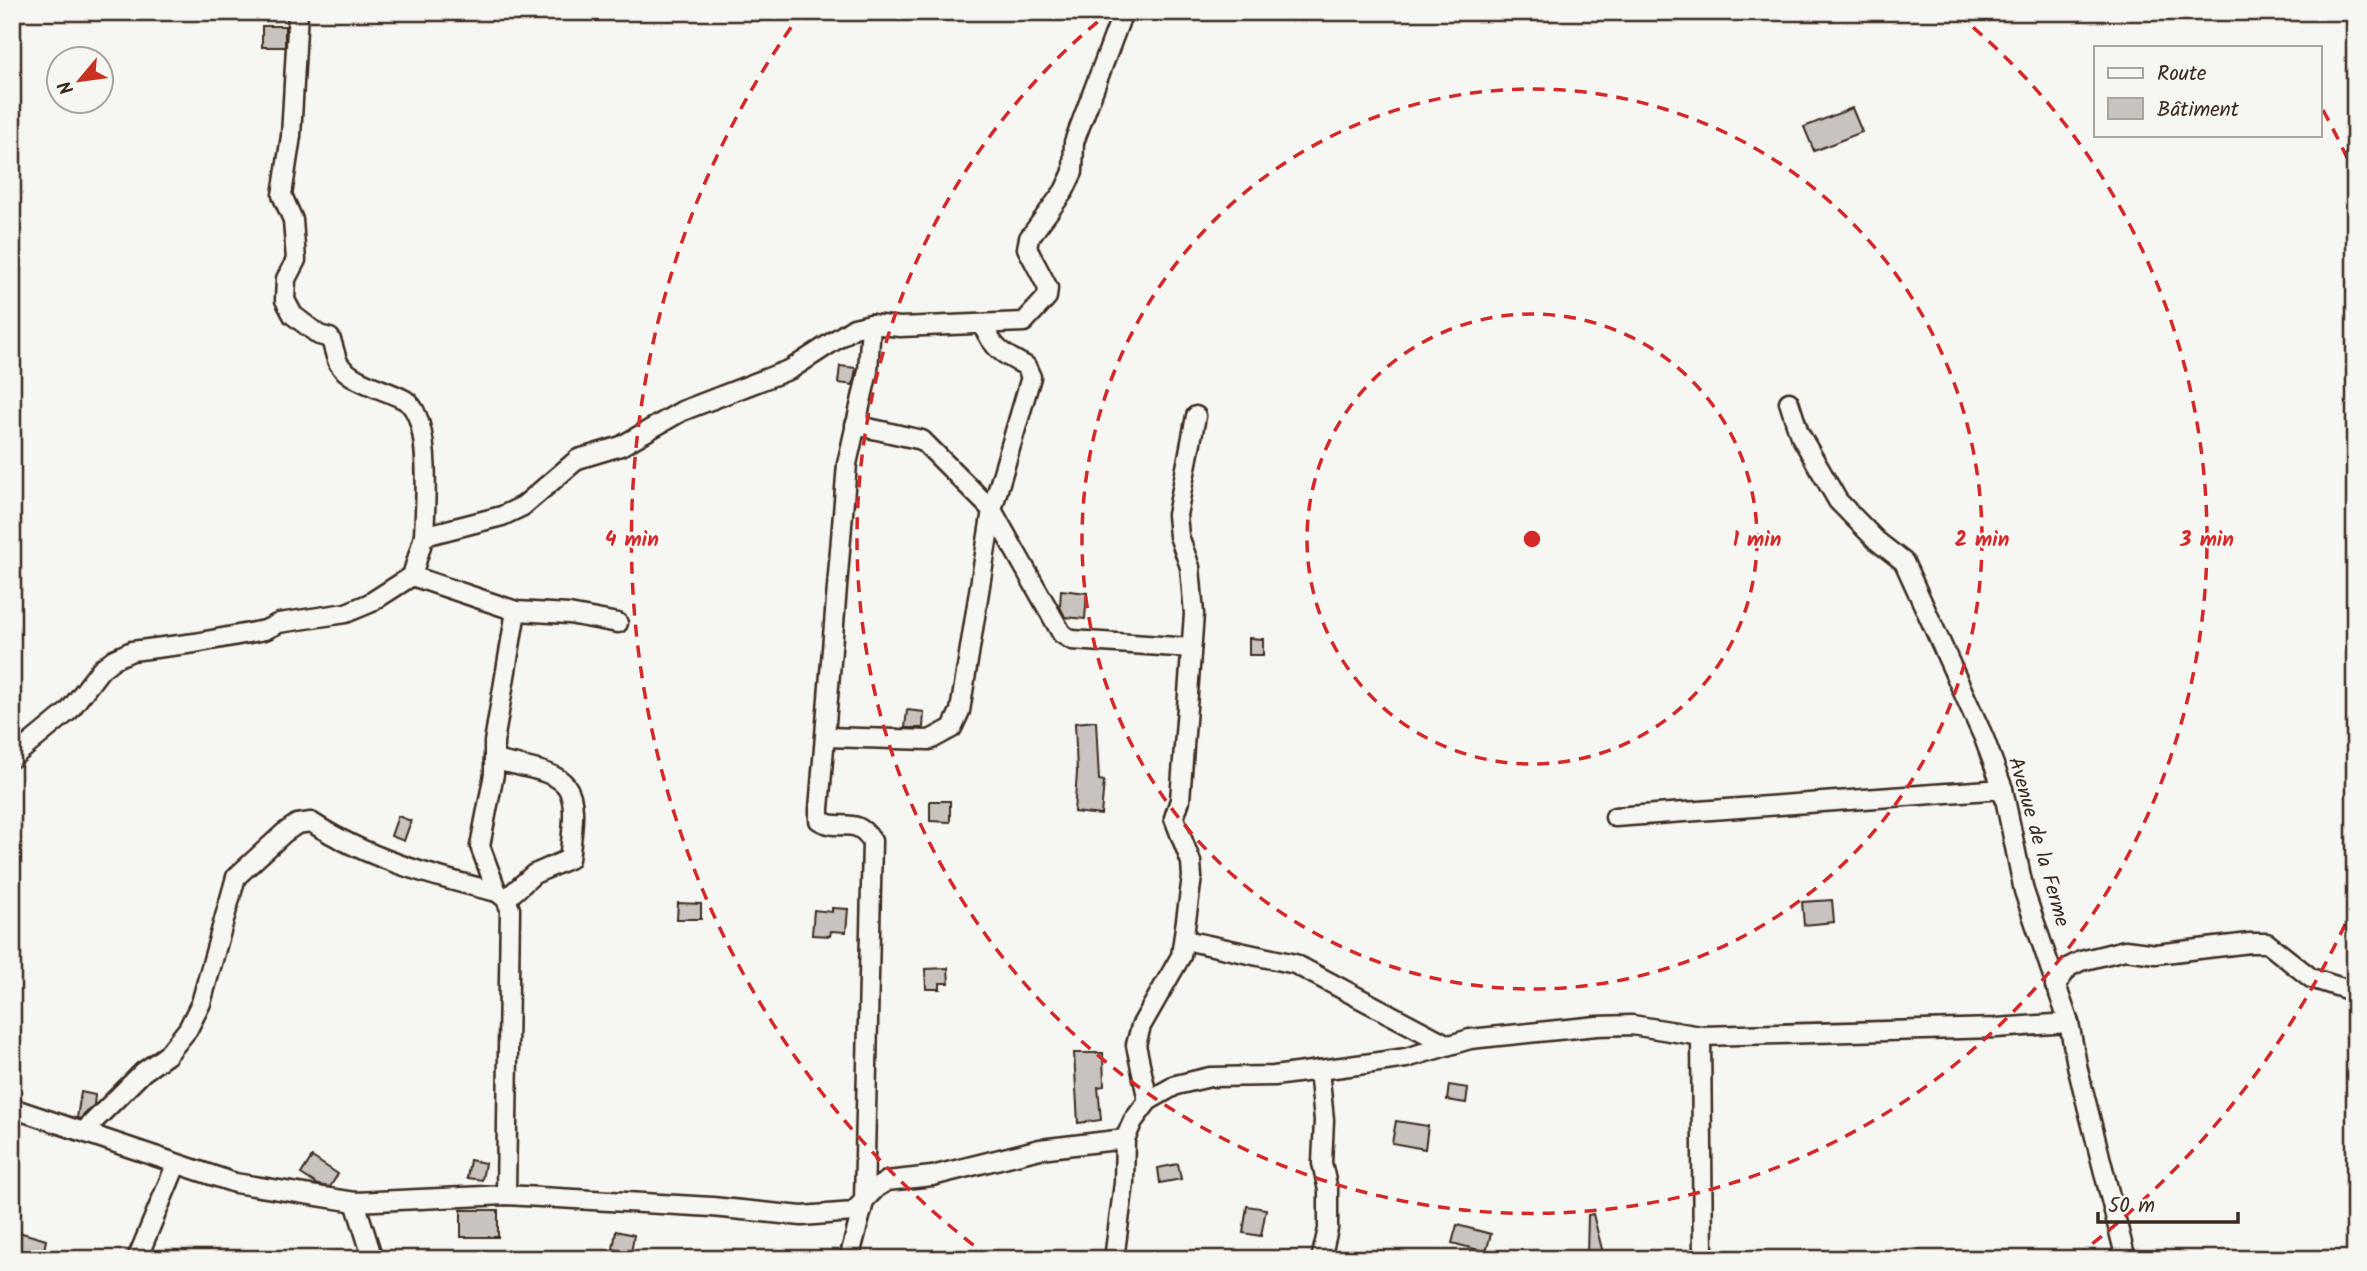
<svg xmlns="http://www.w3.org/2000/svg" width="2367" height="1271" viewBox="0 0 2367 1271" font-family="Kalam,sans-serif">
	<style>
		.building { fill: #c8c3be; stroke: #3b2a1e; stroke-width: 2 }
		.lines { fill: none; stroke-linecap: round; stroke-linejoin: round }
		.minor-casing { stroke: #3b2a1e; stroke-width: 23 }
		.minor { stroke: #f6f6f2; stroke-width: 18 }
		.ring { fill: none; stroke: #d62828; stroke-width: 3.5; stroke-dasharray: 12 9 }
		.labels { text-anchor: middle; dominant-baseline: central; stroke-width: 5; stroke-linejoin: round; paint-order: stroke }
		.street-label { font-size: 21px; fill: #3b2a1e; stroke: #f6f6f2 }
		.centre { fill: #d62828; stroke: #f6f6f2; stroke-width: 3.5 }
		.ring-label { font-size: 21px; text-anchor: middle; font-weight: bold; fill: #d62828; stroke: #f6f6f2; stroke-width: 5; stroke-linejoin: round; paint-order: stroke }
	</style>
	<rect width="100%" height="100%" fill="#f6f6f2"/>
	<filter id="ink" filterUnits="userSpaceOnUse"><feTurbulence type="fractalNoise" baseFrequency=".0143" numOctaves="2"/><feDisplacementMap in="SourceGraphic" scale="14" xChannelSelector="R" yChannelSelector="G"/><feConvolveMatrix kernelMatrix="1 2 1 2 8 2 1 2 1" color-interpolation-filters="sRGB"/></filter>
	<g filter="url(#ink)">
		<g class="building">
			<rect x="262" y="26" width="23" height="21"/>
			<polygon points="1852,108 1862,132 1814,151 1804,127"/>
			<polygon points="840,366 856,368 853,385 838,383"/>
			<polygon points="1061,590 1087,593 1085,619 1065,617 1060,607"/>
			<polygon points="1249,638 1263,639 1263,655 1249,655"/>
			<polygon points="907,710 924,712 923,728 905,728"/>
			<polygon points="1096,721 1099,780 1104,781 1101,815 1074,812 1077,773 1075,723"/>
			<polygon points="930,801 950,801 950,822 930,821"/>
			<polygon points="398,816 411,821 404,841 391,836"/>
			<polygon points="1832,900 1834,922 1804,925 1802,902"/>
			<polygon points="678,903 701,904 701,919 677,919"/>
			<polygon points="832,908 848,909 846,932 831,931 830,936 812,935 814,910 832,912"/>
			<polygon points="948,968 949,983 940,983 940,989 926,989 925,969"/>
			<polygon points="1074,1053 1103,1053 1104,1086 1098,1087 1101,1120 1078,1123"/>
			<polygon points="1449,1085 1468,1088 1466,1103 1447,1100"/>
			<polygon points="81,1092 95,1095 94,1105 80,1119 77,1118"/>
			<polygon points="1396,1121 1428,1126 1425,1149 1392,1143"/>
			<polygon points="312,1157 338,1174 330,1187 318,1185 301,1174"/>
			<polygon points="470,1160 485,1163 482,1180 467,1178"/>
			<polygon points="1178,1164 1181,1179 1160,1183 1158,1168"/>
			<polygon points="1247,1206 1266,1209 1261,1236 1243,1233"/>
			<rect x="461" y="1210" width="37" height="27"/>
			<polygon points="1593,1214 1604,1257 1587,1257 1588,1215"/>
			<polygon points="1457,1225 1491,1234 1486,1252 1452,1243"/>
			<polygon points="12,1230 46,1240 43,1256 32,1254 31,1259 16,1259 18,1251 12,1249"/>
			<polygon points="616,1231 634,1235 631,1254 613,1249"/>
		</g>
		<g class="lines">
			<defs>
				<g id="minor">
					<path d="M 298,12 L 291,136 L 282,195 L 293,220 L 296,260 L 286,279 L 285,300 L 293,315 L 319,335 L 330,338 C 334,346 335,357 339,364 C 350,382 388,390 405,400 C 433,417 425,507 424,536"/>
					<polyline points="1789,402 1799,433 1838,501 1877,541 1904,562 1984,738 2003,789 2024,891 2069,1023 2078,1070 2126,1259"/>
					<polyline points="855,425 922,440 992,510 1062,634 1072,640 1191,648"/>
					<polyline points="412,576 516,611 569,614 618,623"/>
					<path d="M 826,737 L 930,740 L 952,728 L 960,711 L 992,510 L 1031,377 L 1026,366 C 1004,355 993,349 983,325"/>
					<polyline points="12,758 69,711 101,669 114,659 132,651 195,643 265,630 279,623 346,613 370,603 412,576 424,536 502,516 523,506 578,459 621,446 682,411 791,369 854,328 871,324 900,327 1024,322 1047,297 1048,288 1027,248 1029,238 1064,191 1073,172 1074,142 1123,12"/>
					<path d="M 494,760 C 573,777 580,776 569,859 L 534,874 L 506,899"/>
					<polyline points="1615,817 2003,789"/>
					<polyline points="497,892 480,846 494,774 494,742 516,611"/>
					<polyline points="1185,940 1295,964 1446,1044"/>
					<polyline points="2055,986 2069,967 2081,961 2125,950 2156,954 2250,943 2267,943 2311,978 2355,992"/>
					<polyline points="1701,1036 1703,1259"/>
					<polyline points="1319,1070 1324,1120 1322,1163 1328,1190 1328,1229 1321,1259"/>
					<polyline points="1148,1101 1136,1045 1141,1026 1181,956 1192,877 1191,862 1174,818 1180,800 1194,614 1190,567 1179,536 1177,515 1196,416"/>
					<polyline points="12,1108 235,1183 355,1202 506,1195 712,1207 802,1216 853,1212 876,1188 887,1181 932,1176 1040,1149 1125,1139 1133,1121 1148,1101 1176,1085 1210,1077 1274,1076 1372,1063 1406,1058 1470,1039 1597,1026 1632,1025 1701,1036 1996,1028 2069,1023"/>
					<path d="M 85,1130 L 143,1072 L 167,1055 L 188,1029 L 201,1003 L 236,877 L 284,833 L 297,824 L 311,822 C 368,859 432,876 497,892 L 506,899 L 510,909 L 506,1195"/>
					<polyline points="355,1202 373,1259"/>
					<polyline points="137,1259 176,1165"/>
					<path d="M 849,1259 L 864,1202 L 872,841 C 855,814 840,833 819,820 L 819,809 L 847,464 L 868,371 L 871,324"/>
					<polyline points="1114,1259 1124,1183 1125,1139"/>
				</g>
			</defs>
			<use href="#minor" class="minor-casing"/>
			<use href="#minor" class="minor"/>
		</g>
	</g>
	<g class="ring">
		<circle cx="1532" cy="539" r="225"/>
		<circle cx="1532" cy="539" r="450"/>
		<path d="M1957 14A675 675 0 1 1 1107 14"/>
		<path d="M2354 905A900 900 0 0 1 2074 1258M990 1258A900 900 0 0 1 799 16M2323 110A900 900 0 0 1 2354 173"/>
	</g>
	<g class="labels">
		<g class="street-label">
			<text transform="translate(2038 842) rotate(74)">Avenue de la Ferme</text>
		</g>
	</g>
	<circle cx="1532" cy="539" r="10" class="centre"/>
	<g class="ring-label">
		<text x="1757" y="546">1 min</text>
		<text x="1982" y="546">2 min</text>
		<text x="2207" y="546">3 min</text>
		<text x="632" y="546">4 min</text>
	</g>
	<rect width="2367" height="1271" fill="none" stroke="#f6f6f2" stroke-width="42"/>
	<rect x="21" y="21" width="2325" height="1229" fill="none" stroke="#3b2a1e" stroke-width="2.5" filter="url(#ink)"/>
	<rect x="2094" y="46" width="228" height="91" fill="#f6f6f2" stroke="#aba49d" stroke-width="2"/>
	<rect x="2108" y="68" width="35" height="10" fill="#f6f6f2" stroke="#aba49d" stroke-width="2"/>
	<text x="2157" y="80" font-size="21" fill="#3b2a1e">Route</text>
	<rect x="2108" y="98" width="35" height="21" fill="#c8c3be" stroke="#aba49d" stroke-width="2"/>
	<text x="2157" y="116" font-size="21" fill="#3b2a1e">Bâtiment</text>
	<g transform="translate(80 80) rotate(241)"><circle r="33" fill="#f6f6f2" stroke="#aba49d" stroke-width="2"/>
	<path d="M0-5L12 26L0 18L-12 26Z" fill="#c8321e"/>
	<text y="-10" font-size="19" font-weight="bold" text-anchor="middle" fill="#3b2a1e">N</text>
	</g>
	<path d="M2098 1212v10h140v-10" fill="none" stroke="#3b2a1e" stroke-width="3.5"/>
	<text x="2108" y="1212" font-size="21" fill="#3b2a1e" stroke="#f6f6f2" stroke-width="5" paint-order="stroke">50 m</text>
</svg>
